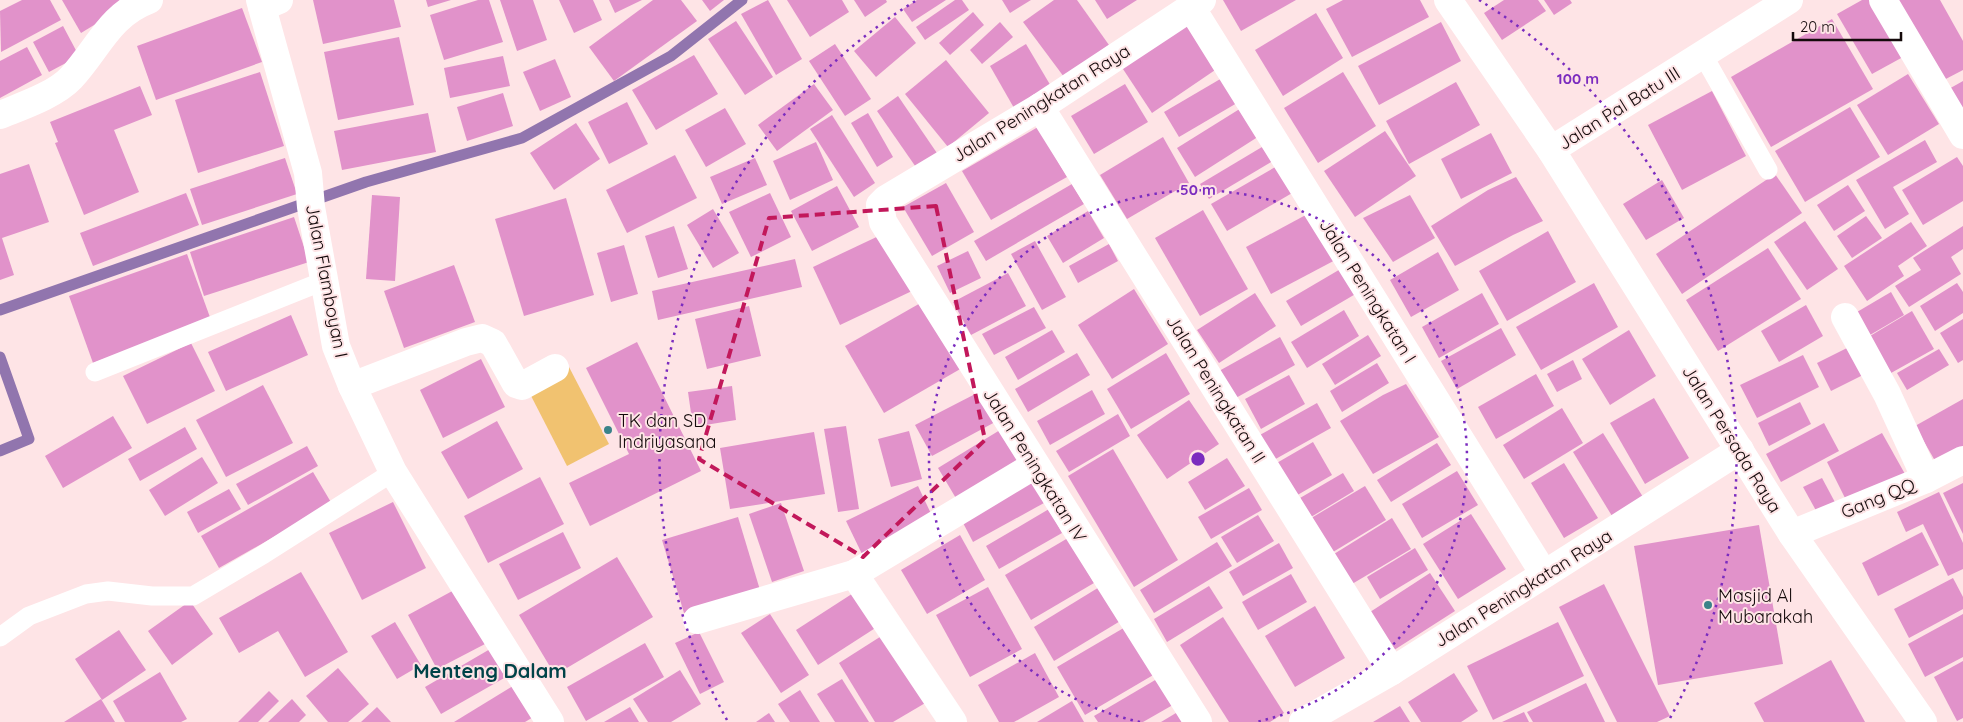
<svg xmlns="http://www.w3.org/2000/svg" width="1963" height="722" viewBox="0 0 1963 722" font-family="Quicksand,sans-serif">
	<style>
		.green { fill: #f1c270 }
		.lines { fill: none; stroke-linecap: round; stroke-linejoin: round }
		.stream { stroke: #9175ae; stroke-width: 11 }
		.building { fill: #e192ca }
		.lane { stroke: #fff; stroke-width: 19 }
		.street { stroke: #fff; stroke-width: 28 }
		.secondary { stroke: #fff; stroke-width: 28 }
		.marked { fill: none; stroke: #c2185b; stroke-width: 4; stroke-dasharray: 10 6; stroke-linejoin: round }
		.ring { fill: none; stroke: #7b2cbf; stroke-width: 2.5; stroke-dasharray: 2.5 5 }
		.poi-dot { fill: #3b8389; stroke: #fee4e6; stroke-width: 2 }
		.labels { text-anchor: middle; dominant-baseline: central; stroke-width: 4; stroke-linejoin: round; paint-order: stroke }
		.street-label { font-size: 18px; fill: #140a0b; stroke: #fee4e6 }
		.poi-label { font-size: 18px; fill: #140a0b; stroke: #fee4e6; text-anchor: start }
		.quarter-label { font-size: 20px; font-weight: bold; fill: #004348; stroke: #fee4e6 }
		.centre { fill: #7b2cbf; stroke: #fee4e6; stroke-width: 2.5 }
		.ring-label { font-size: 15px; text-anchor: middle; font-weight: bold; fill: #7b2cbf; stroke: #fee4e6; stroke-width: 4; stroke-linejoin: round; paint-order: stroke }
	</style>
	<rect width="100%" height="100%" fill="#fee4e6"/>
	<polygon class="green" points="569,367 609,444 567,466 527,388"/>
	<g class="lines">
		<g class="stream">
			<polyline points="0,310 366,182 522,138 671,56 742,0"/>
			<polyline points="0,357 29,439 0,451"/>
		</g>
	</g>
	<g class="building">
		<polygon points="22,0 50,0 61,20 1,52 0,11"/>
		<polygon points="62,0 128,0 130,3 81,33"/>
		<polygon points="313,0 394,0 401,27 323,44"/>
		<polygon points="426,0 451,0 428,7"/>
		<polygon points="478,0 489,0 503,42 444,60 430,15"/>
		<polygon points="500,0 533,0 547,40 517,51"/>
		<polygon points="559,0 593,0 602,20 574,33"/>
		<polygon points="609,0 642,0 615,13"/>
		<polygon points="653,0 681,0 697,21 614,81 589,47"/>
		<polygon points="702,0 724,0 710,11"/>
		<polygon points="768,0 802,59 776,75 741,14"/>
		<polygon points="787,0 842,0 849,12 810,37"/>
		<polygon points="854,0 886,0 887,2 865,17"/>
		<polygon points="917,0 946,0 912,22 903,9"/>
		<polygon points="955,0 962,0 969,10 925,40 916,27"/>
		<polygon points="1002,0 1031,0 1010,13"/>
		<polygon points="1054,0 1077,0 1109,45 1064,77 1023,22"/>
		<polygon points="1095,0 1137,0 1107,19"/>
		<polygon points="1223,0 1296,0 1241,31"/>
		<polygon points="1343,0 1420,0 1429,17 1352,57 1326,9"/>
		<polygon points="1504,0 1538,0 1546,11 1502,40 1484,13"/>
		<polygon points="1544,0 1570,0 1572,3 1554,15"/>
		<polygon points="1862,0 1869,0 1903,57 1872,74 1837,14"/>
		<polygon points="1894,0 1940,0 1963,41 1963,70 1940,82"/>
		<polygon points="242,8 262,62 156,100 137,46"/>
		<polygon points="973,12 984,25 950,55 939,43"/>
		<polygon points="1316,13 1343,58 1283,96 1255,50"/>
		<polygon points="895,17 916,43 876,77 854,51"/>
		<polygon points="1832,19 1873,89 1771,147 1731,77"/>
		<polygon points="1190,20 1221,66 1152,113 1121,66"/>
		<polygon points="736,21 773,77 745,95 708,39"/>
		<polygon points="1000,22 1013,37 982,64 970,50"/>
		<polygon points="1441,22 1461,61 1379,105 1358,66"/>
		<polygon points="63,26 79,56 49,72 33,42"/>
		<polygon points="399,37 414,105 338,120 324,52"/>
		<polygon points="835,44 871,99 845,116 809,61"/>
		<polygon points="1026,44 1055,93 1018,115 990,66"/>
		<polygon points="27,47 42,75 0,98 0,61"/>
		<polygon points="694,55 718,94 656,130 632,90"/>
		<polygon points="503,56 510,86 450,98 444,68"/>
		<polygon points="555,59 571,97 540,111 523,72"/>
		<polygon points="946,60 989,113 948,147 905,94"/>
		<polygon points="260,72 284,146 198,173 175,100"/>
		<polygon points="1343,72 1376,126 1318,163 1284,108"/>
		<polygon points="1908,74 1939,124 1888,155 1857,105"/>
		<polygon points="1222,78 1237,103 1179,137 1164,112"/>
		<polygon points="1963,81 1963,117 1947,90"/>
		<polygon points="1456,82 1480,125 1409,164 1386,121"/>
		<polygon points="814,84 833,110 777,151 758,125"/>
		<polygon points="1125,84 1148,122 1094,154 1071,116"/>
		<polygon points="140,86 152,115 114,130 139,192 84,215 55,143 58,142 50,122"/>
		<polygon points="1712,91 1746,156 1682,190 1648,125"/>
		<polygon points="503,93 513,126 467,141 457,107"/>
		<polygon points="898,96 941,159 920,173 877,111"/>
		<polygon points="627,102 648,144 609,164 588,122"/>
		<polygon points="1246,105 1264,133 1195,177 1177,148"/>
		<polygon points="1850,107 1880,157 1805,202 1775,151"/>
		<polygon points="725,108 746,144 706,167 685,130"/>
		<polygon points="428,113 436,152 342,170 334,131"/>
		<polygon points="868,113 893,157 877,167 851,123"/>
		<polygon points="832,115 875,183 854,197 810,129"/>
		<polygon points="576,123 600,159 554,190 530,153"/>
		<polygon points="1038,127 1067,177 991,220 962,171"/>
		<polygon points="1385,131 1416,176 1355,217 1324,171"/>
		<polygon points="1491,133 1512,173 1461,199 1441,159"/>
		<polygon points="1163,137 1189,183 1127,219 1100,175"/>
		<polygon points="1925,140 1937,162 1893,187 1909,214 1885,229 1856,180"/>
		<polygon points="816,142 833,180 790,200 773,161"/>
		<polygon points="1267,144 1276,159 1209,199 1200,184"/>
		<polygon points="675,155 697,198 627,233 606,190"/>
		<polygon points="1957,157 1963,166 1963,201 1923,225 1902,190"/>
		<polygon points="285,158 297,194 202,225 190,189"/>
		<polygon points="755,158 767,185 722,204 710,177"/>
		<polygon points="1284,162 1299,189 1227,231 1211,204"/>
		<polygon points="29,164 49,222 2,238 14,275 0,280 0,174"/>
		<polygon points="1775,174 1802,213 1682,294 1656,254"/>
		<polygon points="1516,177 1543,221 1513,235 1455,266 1431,226 1488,190"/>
		<polygon points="1662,180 1684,218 1646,240 1623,204"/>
		<polygon points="946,183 974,232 932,256 903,207"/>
		<polygon points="1072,184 1084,204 986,261 974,241"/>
		<polygon points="1848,185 1865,211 1834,231 1817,205"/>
		<polygon points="837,186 859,227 812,251 791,211"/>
		<polygon points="186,193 199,225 93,266 80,233"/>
		<polygon points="770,193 791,237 751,257 729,212"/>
		<polygon points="372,195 400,197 395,281 366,279"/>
		<polygon points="1410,195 1435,238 1393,262 1363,218"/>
		<polygon points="566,198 594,295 524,316 495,219"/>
		<polygon points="713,209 739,253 713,268 687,225"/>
		<polygon points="1203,210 1248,289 1200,316 1155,238"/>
		<polygon points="1315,210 1341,257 1271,294 1246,247"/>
		<polygon points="1088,211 1104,238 1063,263 1047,236"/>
		<polygon points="1866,216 1882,238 1852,258 1837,236"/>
		<polygon points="294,217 309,262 204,296 190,252"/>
		<polygon points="1805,221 1838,269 1807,290 1774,242"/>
		<polygon points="1911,222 1927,246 1898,266 1904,276 1867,301 1844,266"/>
		<polygon points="674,226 688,269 658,278 645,236"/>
		<polygon points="1963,226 1963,249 1951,257 1961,274 1909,307 1895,286 1921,270 1913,258"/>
		<polygon points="1548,231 1576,282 1507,321 1479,271"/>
		<polygon points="885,233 912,291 840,325 813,267"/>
		<polygon points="1035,241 1066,297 1042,310 1011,254"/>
		<polygon points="1109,244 1118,261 1078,283 1069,266"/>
		<polygon points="624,245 638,294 611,302 597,253"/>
		<polygon points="1768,248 1801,299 1718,351 1686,300"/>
		<polygon points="968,251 981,278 950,293 937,266"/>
		<polygon points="1438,252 1459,290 1411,317 1390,280"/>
		<polygon points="187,254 211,320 93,363 69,296"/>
		<polygon points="795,259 802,287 658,320 652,291"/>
		<polygon points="1349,264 1364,289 1301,326 1286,301"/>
		<polygon points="454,265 475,322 404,348 384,291"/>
		<polygon points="1008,273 1026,306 971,335 953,302"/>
		<polygon points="1594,283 1618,327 1541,370 1516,327"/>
		<polygon points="1957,283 1963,292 1963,313 1935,331 1920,306"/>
		<polygon points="1134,289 1168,344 1112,379 1078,325"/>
		<polygon points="1891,292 1904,315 1870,335 1857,312"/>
		<polygon points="1255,293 1276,326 1219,363 1197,330"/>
		<polygon points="1482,293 1499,324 1439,358 1422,327"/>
		<polygon points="924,301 962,368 884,413 845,346"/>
		<polygon points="1806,305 1823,336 1779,362 1761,331"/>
		<polygon points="749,306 761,356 707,369 695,319"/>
		<polygon points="1034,307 1046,328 994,355 982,334"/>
		<polygon points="1344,310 1359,336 1307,368 1291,342"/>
		<polygon points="1912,311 1934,349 1891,373 1870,336"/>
		<polygon points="291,315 308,355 226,391 208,352"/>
		<polygon points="1963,319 1963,360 1958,363 1940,333"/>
		<polygon points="1501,328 1516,355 1457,389 1441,361"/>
		<polygon points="1052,330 1065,352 1018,380 1005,357"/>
		<polygon points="1629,330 1656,376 1610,405 1582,359"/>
		<polygon points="1368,335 1381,356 1335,385 1322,364"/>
		<polygon points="1280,337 1295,365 1234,399 1219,371"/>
		<polygon points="637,342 701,471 590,526 569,483 629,454 586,368"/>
		<polygon points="191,343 215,391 147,424 123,376"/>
		<polygon points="1849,347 1863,375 1831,391 1817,363"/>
		<polygon points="1939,349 1949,365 1907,390 1897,373"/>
		<polygon points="1077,353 1090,375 1028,412 1015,389"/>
		<polygon points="1166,353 1190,394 1131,429 1107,389"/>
		<polygon points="1803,355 1819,387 1757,418 1740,385"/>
		<polygon points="481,359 505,407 443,438 420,390"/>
		<polygon points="1573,360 1582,379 1557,392 1547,374"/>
		<polygon points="1377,363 1389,383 1342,412 1330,391"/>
		<polygon points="1536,374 1554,406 1496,439 1478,407"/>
		<polygon points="1289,375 1305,404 1261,429 1245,399"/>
		<polygon points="1406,384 1439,437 1373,474 1340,421 1383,395"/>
		<polygon points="263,385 293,443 226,477 196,420"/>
		<polygon points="732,386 736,420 693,427 688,392"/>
		<polygon points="1092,390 1105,414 1050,445 1037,421"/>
		<polygon points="981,391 997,421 932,456 915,425"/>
		<polygon points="1654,398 1689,458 1645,484 1610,423"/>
		<polygon points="1963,399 1963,452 1938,466 1915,426"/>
		<polygon points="1189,400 1219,444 1167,479 1137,435"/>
		<polygon points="1800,402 1811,424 1769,446 1758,423"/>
		<polygon points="1317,403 1331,428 1272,461 1258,436"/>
		<polygon points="1562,408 1583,443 1524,479 1503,445"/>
		<polygon points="1118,414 1130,436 1069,472 1056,451"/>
		<polygon points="113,416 132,448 63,488 45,456"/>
		<polygon points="497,421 523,469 468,499 441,452"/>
		<polygon points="1824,423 1839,451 1781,482 1766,454"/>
		<polygon points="846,426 859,509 838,512 824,429"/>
		<polygon points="185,427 197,449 140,481 128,459"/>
		<polygon points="1000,430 1020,462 957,500 938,468"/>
		<polygon points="909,431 922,479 891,487 878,439"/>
		<polygon points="814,432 825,494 730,509 720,448"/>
		<polygon points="1603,433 1643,497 1612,516 1573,452"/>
		<polygon points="1882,433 1905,474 1848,504 1827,462"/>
		<polygon points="1313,442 1332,475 1294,497 1275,464"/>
		<polygon points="1437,443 1451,465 1391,502 1377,480"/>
		<polygon points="307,446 318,466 248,505 236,484"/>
		<polygon points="1113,449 1178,560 1134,587 1068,476"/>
		<polygon points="202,457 218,483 165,516 149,490"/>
		<polygon points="1227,458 1245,486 1205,510 1188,482"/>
		<polygon points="1564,463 1598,518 1564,538 1531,483"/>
		<polygon points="1457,471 1478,505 1422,538 1402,504"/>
		<polygon points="313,472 332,504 219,568 201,536"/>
		<polygon points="1343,473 1354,491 1311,517 1300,498"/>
		<polygon points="540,477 564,524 488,563 464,516"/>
		<polygon points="1822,478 1837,506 1819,516 1803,487"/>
		<polygon points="1031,480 1044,503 973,542 961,519"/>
		<polygon points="1963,483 1963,534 1943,493"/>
		<polygon points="918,486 934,520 862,554 846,521"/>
		<polygon points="1365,486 1386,520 1328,555 1308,520"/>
		<polygon points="1249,488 1262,510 1211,539 1198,517"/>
		<polygon points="229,489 241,509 198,533 187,512"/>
		<polygon points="1939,492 1963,543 1963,569 1948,576 1923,524 1906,532 1897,512"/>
		<polygon points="393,502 426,568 362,600 329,533"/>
		<polygon points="781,503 804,571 772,582 749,514"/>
		<polygon points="1049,509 1062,533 999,569 986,546"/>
		<polygon points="1471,514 1506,569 1458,599 1423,544"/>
		<polygon points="1258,515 1274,541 1237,563 1221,537"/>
		<polygon points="738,517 760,590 684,613 662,540"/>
		<polygon points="1392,518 1411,549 1352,584 1334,554"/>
		<polygon points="1759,525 1783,664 1658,685 1634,546"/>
		<polygon points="563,532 581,568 518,600 499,564"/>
		<polygon points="1922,532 1939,565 1878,596 1862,563"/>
		<polygon points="960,535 985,580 927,614 901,570"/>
		<polygon points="1068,538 1094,583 1031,620 1005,575"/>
		<polygon points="1217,542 1232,566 1154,613 1140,590"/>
		<polygon points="1279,543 1293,568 1243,596 1229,572"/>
		<polygon points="1415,548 1428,570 1380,599 1367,577"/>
		<polygon points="617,557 653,617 555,675 519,615"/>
		<polygon points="301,572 348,652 305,677 278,631 239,653 219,618"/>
		<polygon points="1430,573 1455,611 1391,652 1367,614"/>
		<polygon points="1291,574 1307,602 1258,630 1242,602"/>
		<polygon points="1953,578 1963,597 1963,609 1909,638 1894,609"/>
		<polygon points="1604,584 1670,716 1657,722 1617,722 1559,607"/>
		<polygon points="1101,586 1122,620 1054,661 1034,627"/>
		<polygon points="1209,586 1223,608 1167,642 1154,619"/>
		<polygon points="988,587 1022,649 970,677 936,615"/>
		<polygon points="456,589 485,644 437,669 408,615"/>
		<polygon points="858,590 880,625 818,665 796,630"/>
		<polygon points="190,601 213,634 172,665 148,631"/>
		<polygon points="1315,606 1345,658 1295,687 1265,636"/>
		<polygon points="770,614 809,675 781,693 741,633"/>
		<polygon points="1963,614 1963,657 1925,677 1908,644"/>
		<polygon points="1223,617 1284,713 1270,722 1229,722 1180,645"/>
		<polygon points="395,622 421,665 397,679 371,636"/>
		<polygon points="1558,622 1584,676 1493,720 1467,666"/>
		<polygon points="1127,626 1155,674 1085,715 1057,667"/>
		<polygon points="119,630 146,670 102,700 75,659"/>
		<polygon points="699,632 724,682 700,694 675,643"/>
		<polygon points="883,635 927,702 893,722 875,722 839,663"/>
		<polygon points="645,643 664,677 586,721 567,687"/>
		<polygon points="497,645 513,673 441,714 425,687"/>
		<polygon points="1035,653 1059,697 1014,722 999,722 978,685"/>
		<polygon points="1831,660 1865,722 1764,722 1754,703"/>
		<polygon points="1963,661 1963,718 1957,721 1934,677"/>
		<polygon points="338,668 369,704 348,722 328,722 306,696"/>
		<polygon points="680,670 701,704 671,722 648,722 633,699"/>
		<polygon points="160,672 187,719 181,722 125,722 113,701"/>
		<polygon points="1454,673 1478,711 1461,722 1421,722 1408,702"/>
		<polygon points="1162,676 1178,702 1143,722 1098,722 1094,716"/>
		<polygon points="842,679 869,722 835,722 817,694"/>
		<polygon points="521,681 540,713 525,722 454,722"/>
		<polygon points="1586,683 1605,722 1533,722 1527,712"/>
		<polygon points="800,690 820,722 790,722 778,704"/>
		<polygon points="269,691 279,701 258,722 238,722"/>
		<polygon points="101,699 115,722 64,722"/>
		<polygon points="292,699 306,715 299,722 268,722"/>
		<polygon points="1072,701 1084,722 1037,722"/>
		<polygon points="1400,706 1410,722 1373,722"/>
		<polygon points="377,707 391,722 361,722"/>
		<polygon points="630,707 639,722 604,722"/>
		<polygon points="1181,710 1188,722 1161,722"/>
		<polygon points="1524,712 1529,722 1502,722"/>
		<polygon points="769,713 775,722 756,722"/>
	</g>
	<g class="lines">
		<g class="lane">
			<polyline points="1703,55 1768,170"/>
			<polyline points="95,372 326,280"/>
			<polyline points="0,637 29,616 86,594 108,591 152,596 193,596 264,554 393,472"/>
		</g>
		<g class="street">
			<polyline points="1883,0 1963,135"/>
			<polyline points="262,7 279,0"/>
			<polyline points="1191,7 1544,574"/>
			<polyline points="1040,107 1392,671"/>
			<polyline points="1845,317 1887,394 1926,479"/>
			<polyline points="352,386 466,342 482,338 493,343 516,384 522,386 555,368"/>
			<polyline points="1792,534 1926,479 1963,460"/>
			<polyline points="854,574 953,722"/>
			<polyline points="697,620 854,574 1035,465"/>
			<polyline points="1198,722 883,222 880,205 886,199 1040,107 1202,0"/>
		</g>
		<g class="secondary">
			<polyline points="260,0 308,173 311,207 336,346 352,386 393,472 550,722"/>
			<polyline points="1448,0 1551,150 1792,534 1923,722"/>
			<path d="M 0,115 C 22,106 55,95 71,78 C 98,49 109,15 149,0"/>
			<polyline points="1551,150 1789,0"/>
			<polyline points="1303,722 1392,671 1740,450"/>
		</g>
	</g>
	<path class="marked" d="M 936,206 L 985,440 L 863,557 L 699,459 L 769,218 Z"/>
	<g class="ring">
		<path d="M1140 722A269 269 0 1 1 1256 722"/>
		<path d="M727 720A538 538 0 0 1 917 0M1479 0A538 538 0 0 1 1669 720"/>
	</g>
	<g class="poi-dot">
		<circle cx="608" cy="430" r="5"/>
		<circle cx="1708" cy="605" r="5"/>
	</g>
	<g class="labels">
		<g class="street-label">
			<text transform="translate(1041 103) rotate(-32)">Jalan Peningkatan Raya</text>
			<text transform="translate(1619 108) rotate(-32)">Jalan Pal Batu III</text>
			<text transform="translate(327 281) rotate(79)">Jalan Flamboyan I</text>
			<text transform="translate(1368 291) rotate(58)">Jalan Peningkatan I</text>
			<text transform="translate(1216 389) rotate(58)">Jalan Peningkatan II</text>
			<text transform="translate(1732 439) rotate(58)">Jalan Persada Raya</text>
			<text transform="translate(1035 465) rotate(58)">Jalan Peningkatan IV</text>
			<text transform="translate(1878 498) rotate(-22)">Gang QQ</text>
			<text transform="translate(1523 588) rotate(-32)">Jalan Peningkatan Raya</text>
		</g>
		<g class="poi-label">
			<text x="618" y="420">TK dan SD<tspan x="618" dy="21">Indriyasana</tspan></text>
			<text x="1718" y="595">Masjid Al<tspan x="1718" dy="21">Mubarakah</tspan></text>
		</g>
		<g class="quarter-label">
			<text x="490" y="670">Menteng Dalam</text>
		</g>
	</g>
	<circle cx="1198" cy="459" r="8" class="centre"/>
	<g class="ring-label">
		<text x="1578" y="84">100 m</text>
		<text x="1198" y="195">50 m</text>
	</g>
	<path d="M1793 32v8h108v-8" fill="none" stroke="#140a0b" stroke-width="2.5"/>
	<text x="1800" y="32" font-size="15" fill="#140a0b" stroke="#fee4e6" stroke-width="4" paint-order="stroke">20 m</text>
</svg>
